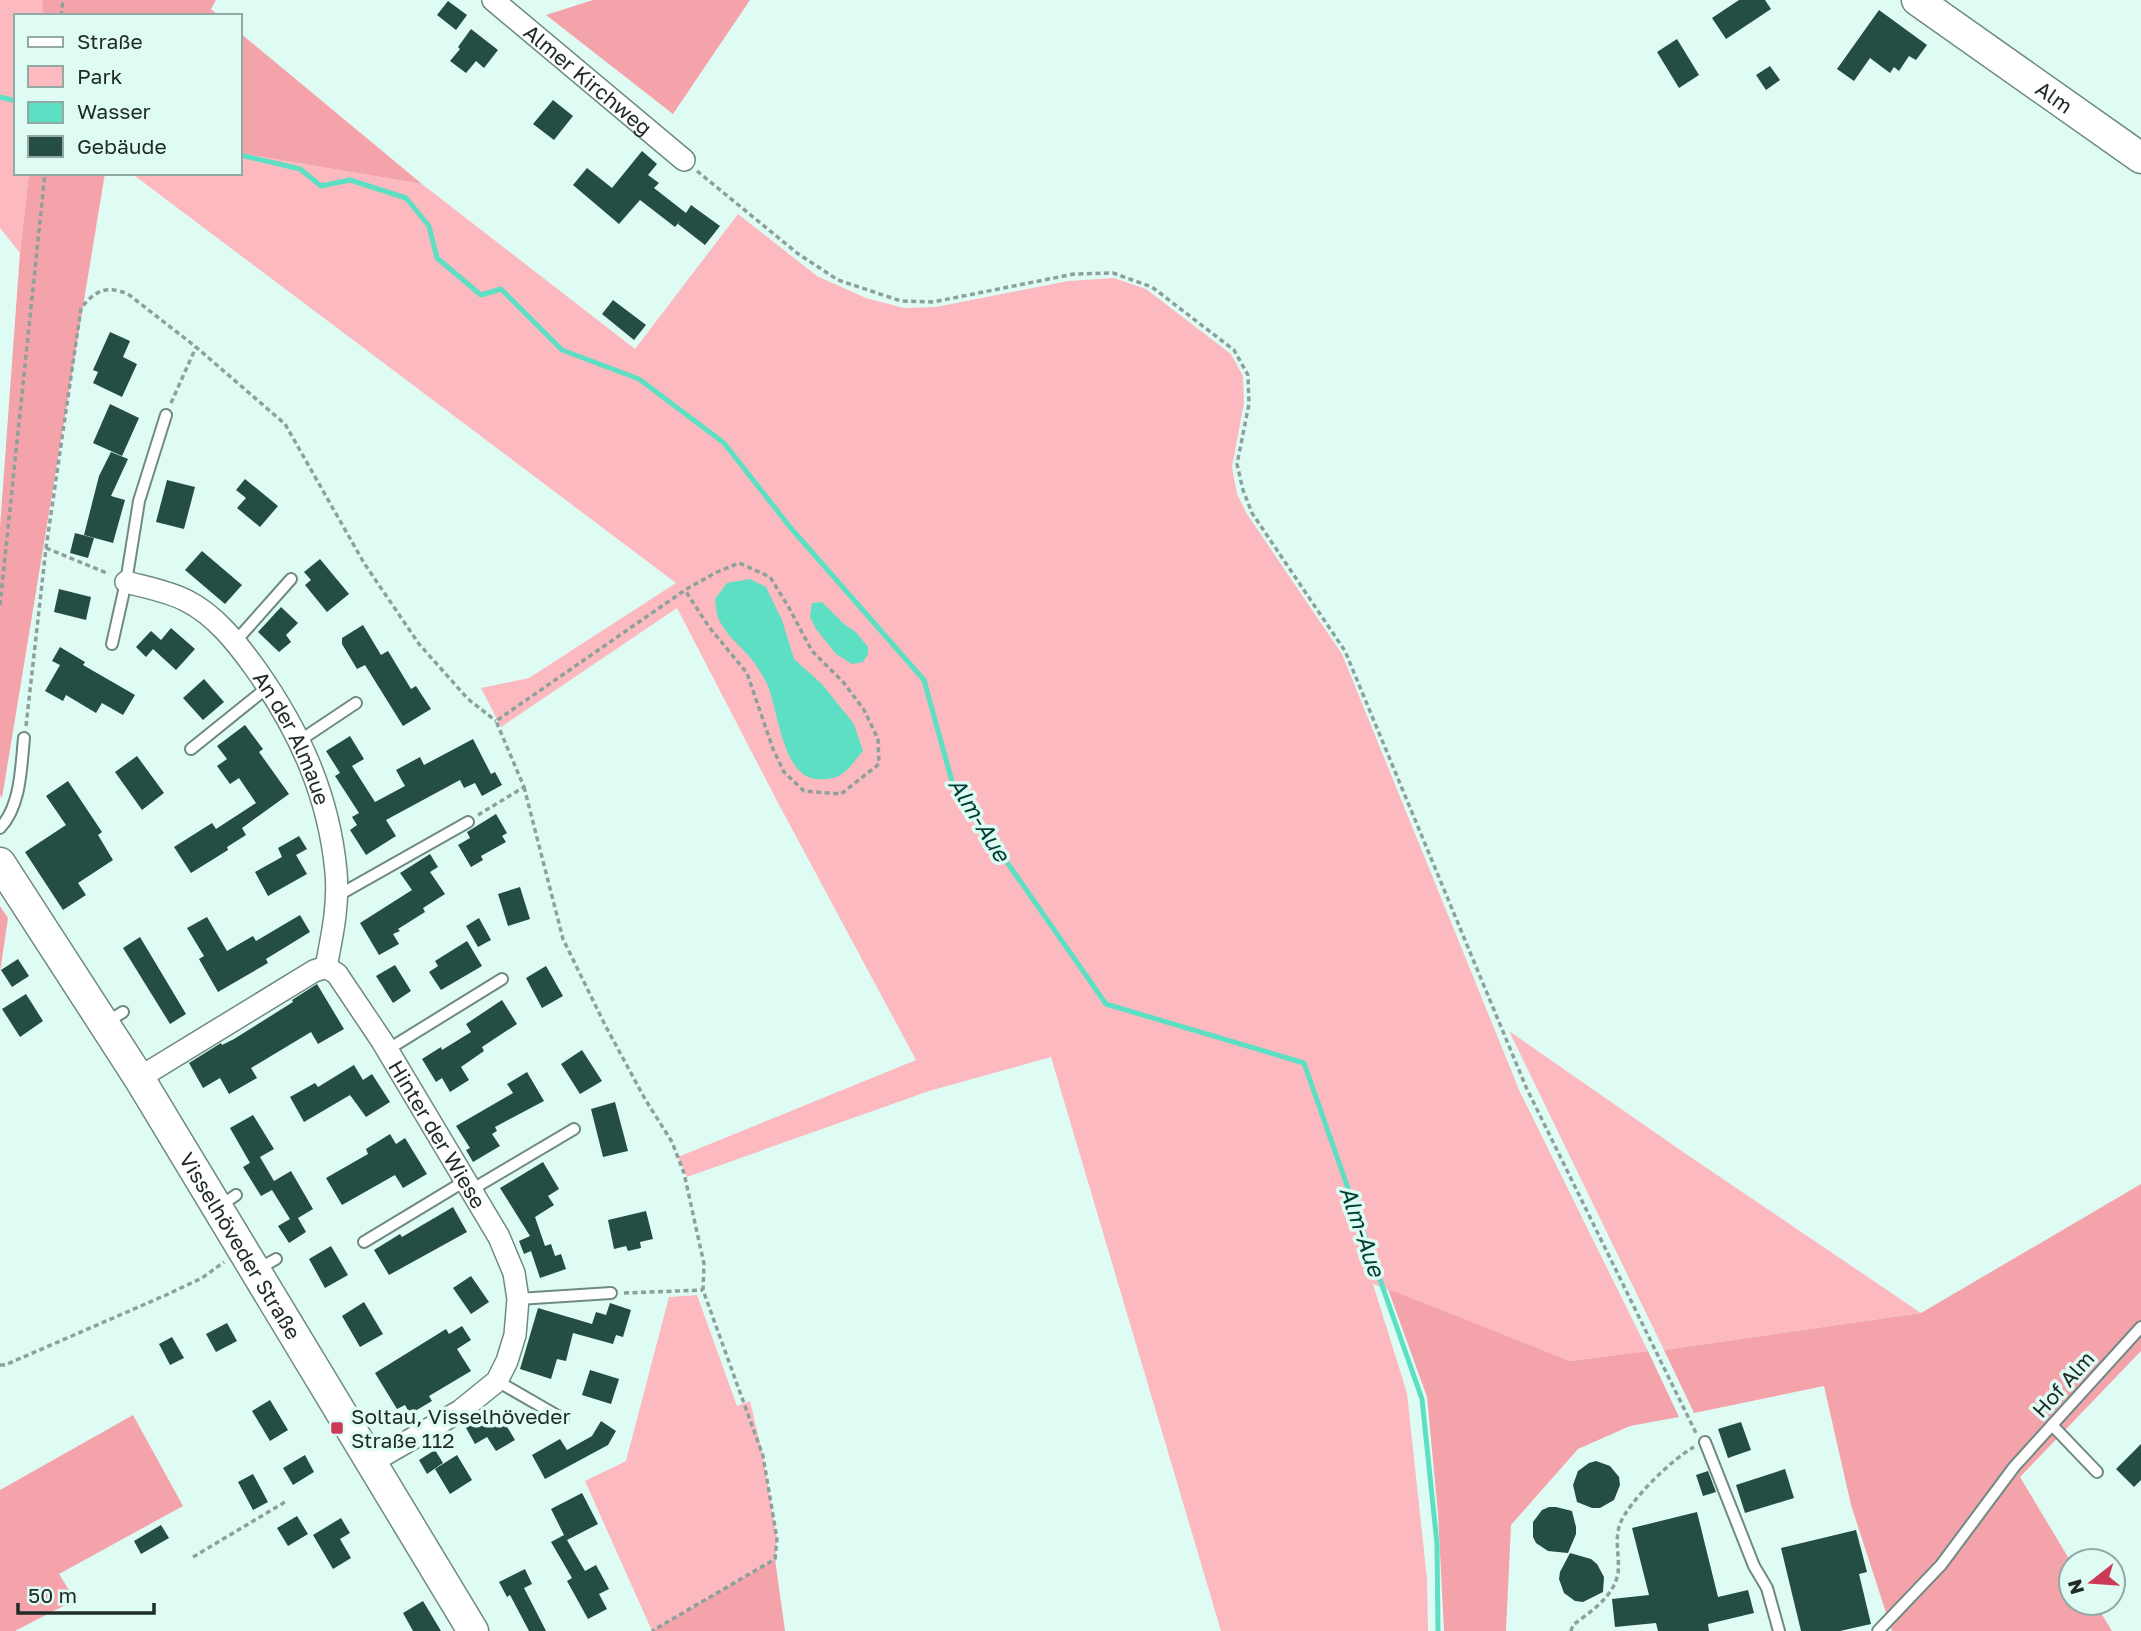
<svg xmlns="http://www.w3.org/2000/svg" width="2141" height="1631" viewBox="0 0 2141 1631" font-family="'Golos Text',sans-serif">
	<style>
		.green { fill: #fcbac0 }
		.forest { fill: #f5a3ab }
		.water { fill: #5cdfc3 }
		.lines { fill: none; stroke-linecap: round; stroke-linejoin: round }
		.stream { stroke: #5cdfc3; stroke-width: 5 }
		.building { fill: #244d43 }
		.lane-casing { stroke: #6f8a83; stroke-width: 14 }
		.street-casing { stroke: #6f8a83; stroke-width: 24 }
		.secondary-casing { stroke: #6f8a83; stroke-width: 33 }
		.path { stroke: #8ca19b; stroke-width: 3.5; stroke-dasharray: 5 3.5; stroke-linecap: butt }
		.lane { stroke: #fff; stroke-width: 10 }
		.street { stroke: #fff; stroke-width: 21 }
		.secondary { stroke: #fff; stroke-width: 30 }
		.poi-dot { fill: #cb3b58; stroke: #dffcf4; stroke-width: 2.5 }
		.labels { text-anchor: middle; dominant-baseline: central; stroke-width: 7; stroke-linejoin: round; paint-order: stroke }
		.street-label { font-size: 21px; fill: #212c29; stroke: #dffcf4 }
		.poi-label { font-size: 21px; fill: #212c29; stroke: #dffcf4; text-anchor: start }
		.water-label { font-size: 23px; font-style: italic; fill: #003f34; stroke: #dffcf4 }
	</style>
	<rect width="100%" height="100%" fill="#dffcf4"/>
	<g class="green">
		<polygon points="0,0 42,0 43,16 16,16 16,173 29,173 20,253 0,228"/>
		<polygon points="240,153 422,184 635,349 738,214 817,276 866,298 904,308 936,307 1068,281 1114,278 1146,289 1231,354 1243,376 1244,403 1232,467 1237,494 1247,514 1342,654 1520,1092 1648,1351 1570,1361 1373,1284 1407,1393 1427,1579 1428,1631 1221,1631 1051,1057 929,1091 687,1177 678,1157 916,1060 777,801 677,608 501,727 481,688 529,678 676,583 131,173 240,173"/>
		<polygon points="1509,1031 1686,1154 1921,1313 1664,1350"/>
		<polygon points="697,1295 737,1406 750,1401 763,1456 777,1539 775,1559 652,1631 585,1481 626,1461 669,1297"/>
	</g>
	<g class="forest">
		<polygon points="42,0 216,0 211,9 219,16 43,16"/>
		<polygon points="593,0 750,0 673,114 546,15"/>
		<polygon points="240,33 422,184 240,153"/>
		<polygon points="29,173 105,173 2,798 0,795 0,527 20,253"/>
		<polygon points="0,906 8,918 0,972"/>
		<polygon points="2141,1184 2141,1351 2020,1477 2071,1562 2071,1603 2095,1603 2112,1631 1892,1631 1851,1505 1824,1386 1694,1413 1664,1350 1921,1313"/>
		<polygon points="1388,1289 1570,1361 1648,1351 1679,1417 1630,1426 1578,1449 1511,1525 1506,1631 1444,1631 1438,1514 1427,1397"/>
		<polygon points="133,1415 183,1506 59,1574 75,1600 15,1631 0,1631 0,1490"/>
		<polygon points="775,1559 785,1631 652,1631"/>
	</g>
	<g class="water">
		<path d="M 750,579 L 766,587 L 782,620 L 794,659 L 822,684 L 854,724 L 863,751 C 847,770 843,781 816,779 C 782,776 778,708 767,684 C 762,674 754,661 746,653 C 736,642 726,634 719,620 C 716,614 716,606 715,599 L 727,583 Z"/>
		<polygon points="822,602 844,624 856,632 868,647 868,654 863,662 852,664 836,654 816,629 810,617 812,603"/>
	</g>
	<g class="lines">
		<g class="stream">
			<polyline points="0,97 16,101"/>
			<polyline points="240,155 300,169 321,186 350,180 406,198 429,226 437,258 481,295 501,289 562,350 639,379 724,443 790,527 924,680 953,785 1106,1004 1304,1063 1422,1399 1437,1544 1438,1631"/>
		</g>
	</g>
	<g class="building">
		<polygon points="1739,0 1765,0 1771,9 1726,39 1712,18"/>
		<polygon points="448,1 467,15 456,30 437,15"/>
		<polygon points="1879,10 1927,45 1916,60 1909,56 1899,71 1894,67 1890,73 1870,58 1854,81 1837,69"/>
		<polygon points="471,29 498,50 484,68 476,61 466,73 450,61 460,49 458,47"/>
		<polygon points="1677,39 1699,75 1679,88 1657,52"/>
		<polygon points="1770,66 1780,80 1766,90 1756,75"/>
		<polygon points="553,100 573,116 554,140 533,124"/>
		<polygon points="642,151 657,164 648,175 659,183 654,188 686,213 691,205 720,226 705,245 678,224 680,221 675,227 640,200 619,224 573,185 587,168 612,188"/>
		<polygon points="613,300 646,325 634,340 602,314"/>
		<polygon points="110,332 130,341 123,357 137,364 122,397 93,383 98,372 93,370"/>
		<polygon points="110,404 139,418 122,456 93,443"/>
		<polygon points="111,452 128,459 111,496 125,500 113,543 84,535 99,476"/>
		<polygon points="245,479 278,506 260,527 237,508 246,498 236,490"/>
		<polygon points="167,480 195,487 184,529 156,522"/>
		<polygon points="75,533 94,538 88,558 70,553"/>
		<polygon points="202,551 242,585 225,604 185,570"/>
		<polygon points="320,559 349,594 327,612 305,585 311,580 304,572"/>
		<polygon points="59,589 91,597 86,620 54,612"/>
		<polygon points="281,607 298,623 286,635 291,642 279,652 258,632"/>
		<polygon points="363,625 381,655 388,651 411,689 416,686 431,709 403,726 365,665 357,669 342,644 342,638"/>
		<polygon points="171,628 195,649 176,670 153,649 146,657 136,647 151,631 161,640"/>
		<polygon points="60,647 85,662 83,665 135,695 123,715 102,703 96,713 66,695 63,701 45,691 60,665 52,661"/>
		<polygon points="204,679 224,702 203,720 183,698"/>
		<polygon points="245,725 263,749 259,752 289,794 242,828 246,835 227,847 228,850 191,873 174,847 212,823 216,829 256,803 239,778 230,784 217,766 227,759 217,746"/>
		<polygon points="350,736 364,759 352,766 375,802 405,786 396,770 420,757 424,765 473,739 491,774 495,772 502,785 482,796 475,783 464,788 460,780 386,820 396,836 366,855 350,830 357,825 352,817 359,813 335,776 340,773 326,751"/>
		<polygon points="137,756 164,793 142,810 115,772"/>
		<polygon points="68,781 102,832 98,835 113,860 78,883 86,895 63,910 25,852 66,825 46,796"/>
		<polygon points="496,814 507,833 502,836 506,842 481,856 483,860 471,867 458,845 470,838 467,832"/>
		<polygon points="299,836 307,849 296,855 307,874 268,896 255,872 282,857 278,848"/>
		<polygon points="430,854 438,867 430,872 445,894 423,908 425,912 398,929 400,931 393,934 399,944 379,955 360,923 412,890 400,873"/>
		<polygon points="520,887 530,919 508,926 498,894"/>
		<polygon points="300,915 310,932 266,959 268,963 218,992 199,959 204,956 187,928 207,917 227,951 253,936 256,941"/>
		<polygon points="479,918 491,940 478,947 466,926"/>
		<polygon points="140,937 186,1014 170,1024 123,948"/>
		<polygon points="467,941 482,966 441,990 429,972 438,966 435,961"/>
		<polygon points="18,959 29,976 12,987 1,970"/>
		<polygon points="395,965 411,991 393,1003 376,976"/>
		<polygon points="546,966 563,996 542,1008 526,978"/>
		<polygon points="317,984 344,1029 318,1044 311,1032 251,1068 257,1078 229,1094 220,1078 203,1088 189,1063 221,1043 222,1045 234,1039 293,1002 292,1000"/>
		<polygon points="26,994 43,1021 20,1037 2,1009"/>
		<polygon points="502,1000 517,1024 482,1047 484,1051 461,1067 469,1080 450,1092 442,1078 436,1082 422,1059 441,1047 442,1050 471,1032 466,1024"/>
		<polygon points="582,1050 602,1081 580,1094 561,1064"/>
		<polygon points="354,1065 363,1080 372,1074 390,1102 366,1117 350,1095 304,1122 290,1097 315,1083 318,1087"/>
		<polygon points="527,1072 544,1101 495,1127 497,1131 492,1134 500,1146 473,1162 466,1150 470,1148 456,1126 513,1093 507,1084"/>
		<polygon points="615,1102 628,1151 603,1157 591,1109"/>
		<polygon points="253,1115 274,1149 260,1157 274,1181 291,1171 313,1209 298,1218 306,1232 289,1243 278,1226 290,1219 272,1190 261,1196 243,1167 258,1158 250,1163 230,1128"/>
		<polygon points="390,1134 396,1144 405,1138 427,1174 403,1188 395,1175 342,1205 326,1178 368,1154 366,1149"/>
		<polygon points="543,1162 559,1189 548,1196 554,1205 535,1217 545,1246 551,1244 555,1256 561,1254 566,1269 540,1278 531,1251 524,1254 519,1241 530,1236 500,1188"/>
		<polygon points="453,1207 467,1232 389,1275 374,1250 400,1234 402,1237"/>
		<polygon points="646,1211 653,1239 640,1242 641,1248 628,1251 626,1246 614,1249 608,1220"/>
		<polygon points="331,1246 348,1275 325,1288 309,1259"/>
		<polygon points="471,1276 489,1302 471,1314 453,1288"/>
		<polygon points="364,1302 383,1334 360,1347 342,1316"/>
		<polygon points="610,1303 631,1310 623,1337 616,1335 613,1344 573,1333 566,1361 557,1359 551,1379 520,1369 538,1308 592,1324 596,1312 606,1315"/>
		<polygon points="227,1323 237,1341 216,1352 206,1334"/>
		<polygon points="462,1326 471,1340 457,1349 471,1371 429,1396 432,1401 410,1414 405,1405 397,1409 375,1373 446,1329 449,1334"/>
		<polygon points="172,1337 184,1358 170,1365 159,1344"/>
		<polygon points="590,1370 619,1379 611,1404 582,1395"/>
		<polygon points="270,1400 288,1430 270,1441 252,1411"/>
		<polygon points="497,1410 515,1440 496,1451 487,1437 475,1444 466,1428"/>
		<polygon points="601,1421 616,1431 608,1445 545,1479 532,1455 560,1439 567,1450 592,1436"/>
		<polygon points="1741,1422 1751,1450 1728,1458 1718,1429"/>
		<polygon points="2141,1444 2141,1480 2134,1487 2116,1469"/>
		<polygon points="435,1450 443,1463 427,1474 419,1460"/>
		<polygon points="305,1455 314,1472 293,1485 283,1468"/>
		<polygon points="457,1455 472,1480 450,1494 435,1469"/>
		<polygon points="1596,1461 1610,1466 1619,1477 1620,1485 1614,1500 1600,1508 1592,1508 1577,1502 1573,1485 1578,1471 1589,1463"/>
		<polygon points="1785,1469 1794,1498 1745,1513 1736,1485"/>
		<polygon points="1708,1471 1716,1492 1703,1496 1696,1475"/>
		<polygon points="253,1474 268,1502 253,1510 238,1482"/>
		<polygon points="582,1493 598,1524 567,1540 585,1571 596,1565 609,1589 599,1594 607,1609 588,1619 567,1581 572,1578 551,1542 564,1535 566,1539 551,1509"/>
		<polygon points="1549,1507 1556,1507 1572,1511 1576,1527 1576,1534 1568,1553 1548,1551 1536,1543 1533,1537 1533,1522 1542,1510"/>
		<polygon points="1697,1512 1718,1597 1748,1590 1754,1613 1708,1624 1709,1631 1658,1631 1656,1623 1615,1627 1612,1599 1649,1595 1632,1528"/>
		<polygon points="297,1516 308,1534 288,1546 277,1528"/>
		<polygon points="341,1518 350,1533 340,1539 351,1558 333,1569 313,1535"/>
		<polygon points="161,1525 169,1538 141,1554 134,1541"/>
		<polygon points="1856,1530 1867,1572 1859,1574 1871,1624 1840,1631 1801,1631 1781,1548"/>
		<polygon points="1570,1553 1591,1559 1597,1564 1604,1577 1603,1592 1583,1602 1575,1601 1564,1593 1559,1579 1560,1572"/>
		<polygon points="525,1569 532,1584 524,1588 546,1631 529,1631 510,1595 507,1597 499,1582"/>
		<polygon points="423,1601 441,1631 413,1631 403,1613"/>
	</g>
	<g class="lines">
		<defs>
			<g id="lane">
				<polyline points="235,642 291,579"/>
				<polyline points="112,644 126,582 139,501 166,415"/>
				<polyline points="299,741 356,703"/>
				<polyline points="191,749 268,687"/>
				<path d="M 0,828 C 21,806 21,767 24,738"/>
				<polyline points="337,896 468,822"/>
				<polyline points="107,1022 123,1012"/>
				<polyline points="387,1050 502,979"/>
				<polyline points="471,1190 574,1129"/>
				<polyline points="220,1206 236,1195"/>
				<polyline points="364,1242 465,1181"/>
				<polyline points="258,1269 276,1259"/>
				<polyline points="518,1299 611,1293"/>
				<polyline points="497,1381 563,1419"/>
				<polyline points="2052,1425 2097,1472"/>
				<polyline points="1705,1442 1754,1566 1767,1588 1779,1631"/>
				<polyline points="1878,1631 1941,1565 2014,1467 2141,1327"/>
			</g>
			<g id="street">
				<path id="s1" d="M 493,0 L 684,160"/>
				<path id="s2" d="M 126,582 C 145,587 171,592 187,601 C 215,615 237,643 255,668 C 299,730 329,795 336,872 C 339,905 332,936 326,967"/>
				<path id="s3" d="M 139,1078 L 314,971 L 326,967 L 337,974 L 382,1041 L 499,1237 L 514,1273 L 518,1299 L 515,1335 L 507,1361 L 497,1381 L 460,1411 L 372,1462"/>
			</g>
			<g id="secondary">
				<path id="s4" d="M 1917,0 L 2141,158"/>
				<path id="s5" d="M 0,863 L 139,1078 L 473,1631"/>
			</g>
		</defs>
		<use href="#lane" class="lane-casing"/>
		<use href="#street" class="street-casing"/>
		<use href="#secondary" class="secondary-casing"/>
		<g class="path">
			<polyline points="61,16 63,0"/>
			<polyline points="697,171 797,253 838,280 901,301 933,302 1074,274 1113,273 1152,287 1234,350 1248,375 1249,404 1237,464 1243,490 1252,513 1345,651 1526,1087 1696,1433"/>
			<polyline points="171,403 196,347"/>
			<polyline points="46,548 109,574"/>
			<polyline points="0,605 45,173"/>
			<path d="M 26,726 L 46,548 L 81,308 C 96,290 106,285 128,294 L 196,347 L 285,424 L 364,563 L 419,644 L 468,699 L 496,721"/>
			<polyline points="524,787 563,939 605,1025 645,1099 672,1142 684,1173 704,1264 703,1290 763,1456 777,1539 775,1559 652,1631"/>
			<polyline points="478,815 524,787 496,721 685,590 715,573 739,563 770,577 788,606 812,651 844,683 864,710 878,739 879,764 841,794 804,791 784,772 773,749 747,673 709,627 685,590"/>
			<polyline points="624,1293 703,1290"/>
			<polyline points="0,1365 5,1365 166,1295 202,1278 224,1262"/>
			<polyline points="193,1557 285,1502"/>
			<path d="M 1571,1631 L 1573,1625 C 1590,1612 1614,1597 1618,1573 C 1620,1557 1614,1540 1620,1524 C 1628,1502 1673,1458 1694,1447"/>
		</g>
		<use href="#lane" class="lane"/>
		<use href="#street" class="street"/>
		<use href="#secondary" class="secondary"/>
	</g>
	<rect class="poi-dot" x="330" y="1421" width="14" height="14" rx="3.5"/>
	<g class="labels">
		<g class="street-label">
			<text stroke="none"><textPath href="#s1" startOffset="124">Almer Kirchweg</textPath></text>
			<text stroke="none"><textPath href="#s4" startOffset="168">Alm</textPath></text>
			<text stroke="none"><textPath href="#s2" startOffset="240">An der Almaue</textPath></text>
			<text stroke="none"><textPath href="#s3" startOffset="420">Hinter der Wiese</textPath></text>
			<text stroke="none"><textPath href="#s5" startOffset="452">Visselhöveder Straße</textPath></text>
			<text transform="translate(2063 1384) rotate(-48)">Hof Alm</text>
		</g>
		<g class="poi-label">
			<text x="351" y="1416">Soltau, Visselhöveder<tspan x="351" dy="24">Straße 112</tspan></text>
		</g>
		<g class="water-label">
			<text transform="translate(980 819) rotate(58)">Alm-Aue</text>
			<text transform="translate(1363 1231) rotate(71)">Alm-Aue</text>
		</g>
	</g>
	<rect x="14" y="14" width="228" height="161" fill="#dffcf4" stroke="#93a9a3" stroke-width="2"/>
	<rect x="28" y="37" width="35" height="10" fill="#ffffff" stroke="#93a9a3" stroke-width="2"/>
	<text x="77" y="49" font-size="21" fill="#212c29">Straße</text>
	<rect x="28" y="66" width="35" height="21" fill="#fcbac0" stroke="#93a9a3" stroke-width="2"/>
	<text x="77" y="84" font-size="21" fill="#212c29">Park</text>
	<rect x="28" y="102" width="35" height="21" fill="#5cdfc3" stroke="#93a9a3" stroke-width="2"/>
	<text x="77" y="119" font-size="21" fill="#212c29">Wasser</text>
	<rect x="28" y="136" width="35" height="21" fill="#244d43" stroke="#93a9a3" stroke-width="2"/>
	<text x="77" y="154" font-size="21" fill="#212c29">Gebäude</text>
	<g transform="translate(2092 1582) rotate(253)"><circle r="33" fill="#dffcf4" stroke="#93a9a3" stroke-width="2"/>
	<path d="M0-5L12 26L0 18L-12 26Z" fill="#cb3b58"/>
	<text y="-10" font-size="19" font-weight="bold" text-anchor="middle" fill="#212c29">N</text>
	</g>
	<path d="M18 1603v10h136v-10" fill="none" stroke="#212c29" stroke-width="3.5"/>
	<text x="28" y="1603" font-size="21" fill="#212c29" stroke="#dffcf4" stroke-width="5" paint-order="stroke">50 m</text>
</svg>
